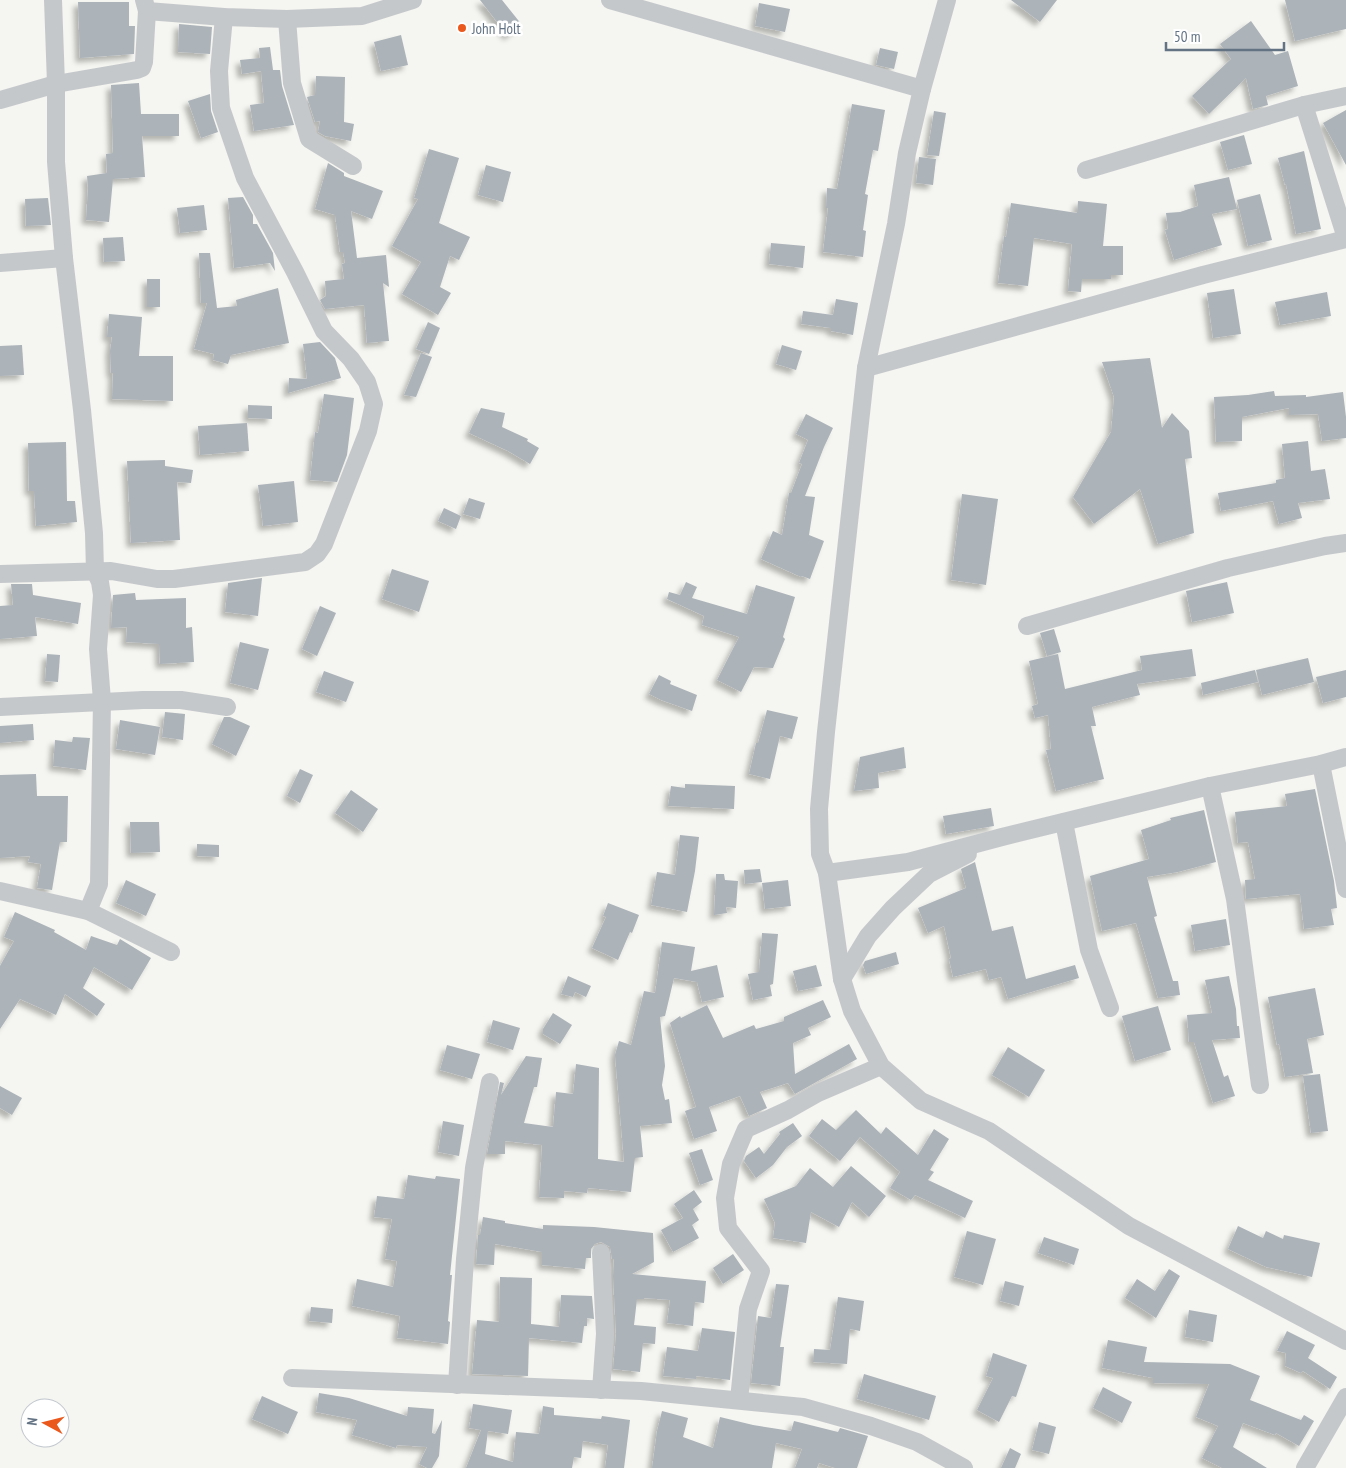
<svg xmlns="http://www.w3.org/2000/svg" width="1346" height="1468" viewBox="0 0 1346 1468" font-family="'PT Sans Narrow',sans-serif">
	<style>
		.building { fill: #acb3b9; filter: url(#shadow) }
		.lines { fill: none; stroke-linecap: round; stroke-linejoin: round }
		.minor { stroke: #c5c8cb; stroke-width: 18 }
		.poi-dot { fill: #eb581c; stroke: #fff; stroke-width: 2 }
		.labels { text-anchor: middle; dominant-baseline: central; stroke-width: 5; stroke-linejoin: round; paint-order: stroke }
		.poi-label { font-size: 15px; fill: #637384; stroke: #fff; text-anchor: start }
	</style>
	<defs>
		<filter id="shadow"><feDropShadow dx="-4.5" dy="4.5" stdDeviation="2.5" flood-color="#0004"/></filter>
	</defs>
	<rect width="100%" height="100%" fill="#f5f5f1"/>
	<g class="building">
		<polygon points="480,0 502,0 522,25 508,36"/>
		<polygon points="1011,0 1057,0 1040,22"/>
		<polygon points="1285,0 1346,0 1346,29 1295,41"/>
		<polygon points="78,2 129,2 129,26 135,26 134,54 80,58"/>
		<polygon points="759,3 790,9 785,32 755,26"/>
		<polygon points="1251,21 1275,55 1288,51 1298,86 1266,96 1268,105 1253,109 1246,78 1209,114 1192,96 1231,59 1220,44"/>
		<polygon points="179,24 212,27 210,54 178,52"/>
		<polygon points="401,35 408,65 381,71 374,42"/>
		<polygon points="270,47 273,70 280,70 282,86 294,125 254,131 250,105 264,103 261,71 242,74 240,60 260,58 259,48"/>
		<polygon points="880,48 898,52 894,69 876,65"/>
		<polygon points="316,76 345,77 344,122 354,124 351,141 325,136 318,132 320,121 315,122 307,97 315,95"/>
		<polygon points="139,83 141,114 179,114 179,136 142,136 145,177 113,179 109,222 86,220 88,188 87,176 107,173 106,154 113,153 111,85"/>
		<polygon points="210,94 211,111 218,132 201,138 188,101"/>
		<polygon points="852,104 885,110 878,151 873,150 865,194 868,195 863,230 866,231 863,257 823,252 828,208 826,208 827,188 837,189"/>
		<polygon points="1346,110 1346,165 1323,123"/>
		<polygon points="934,111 946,113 939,156 927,155"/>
		<polygon points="1244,135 1252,164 1228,170 1220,142"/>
		<polygon points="429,149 459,158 439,223 470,237 459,260 450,256 440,287 451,293 438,315 402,294 421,262 392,246 418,199 414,198"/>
		<polygon points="1304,151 1321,229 1296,234 1286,184 1285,185 1278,158"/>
		<polygon points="919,157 936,159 933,185 916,183"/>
		<polygon points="328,163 344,173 344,176 383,191 372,219 351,211 357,258 386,255 389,287 383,283 389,341 367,343 364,305 325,309 320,300 326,296 325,281 344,279 342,264 345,263 343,252 340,252 335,215 315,209"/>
		<polygon points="486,165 511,172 503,202 478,195"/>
		<polygon points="1229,177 1237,209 1212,214 1222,245 1174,260 1165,230 1168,229 1166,213 1180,212 1198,206 1194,185"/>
		<polygon points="1260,194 1272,240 1248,246 1237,200"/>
		<polygon points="243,197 253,215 253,224 257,224 273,253 275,271 270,263 234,268 228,198"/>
		<polygon points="48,198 51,225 26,226 25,199"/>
		<polygon points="1078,201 1107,204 1103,246 1123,246 1123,275 1111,275 1111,279 1082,279 1081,292 1068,291 1072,244 1034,238 1028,286 998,283 1004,236 1006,237 1011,203 1077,213"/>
		<polygon points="204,205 207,230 180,233 177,208"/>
		<polygon points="123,237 125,261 104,262 103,238"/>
		<polygon points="771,243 805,246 803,268 769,264"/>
		<polygon points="199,253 210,253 217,308 237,306 236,300 278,288 289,343 231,355 228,364 213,360 214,354 194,349 207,303 201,303"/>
		<rect x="147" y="279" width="13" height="28"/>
		<polygon points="1234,289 1241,334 1213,338 1207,293"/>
		<polygon points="1327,292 1331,316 1280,325 1275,302"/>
		<polygon points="836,299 858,303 853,335 831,331 831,328 801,324 803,311 833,315"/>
		<polygon points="109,314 142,317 139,356 173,356 173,401 112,399 113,373 111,373 110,351 112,337 107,337"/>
		<polygon points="428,322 440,328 429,354 416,349"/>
		<polygon points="320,342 335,358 341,378 288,393 289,378 307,379 303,344"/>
		<polygon points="22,345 24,375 0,376 0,346"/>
		<polygon points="782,345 802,351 796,370 776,364"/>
		<polygon points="421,353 432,357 416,397 404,395"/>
		<polygon points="1150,358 1162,428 1172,413 1189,431 1192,458 1185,459 1194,533 1158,544 1140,489 1094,524 1073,497 1111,432 1114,397 1102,362"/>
		<polygon points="1274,391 1275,396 1306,395 1306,397 1343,392 1346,417 1346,438 1322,441 1318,414 1289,415 1289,408 1242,417 1242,441 1216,442 1214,397 1248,395"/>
		<polygon points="324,394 354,398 347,455 337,482 310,480 315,432 318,433"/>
		<polygon points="248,405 272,406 272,419 248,418"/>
		<polygon points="481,408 505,413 502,427 528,439 527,441 539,448 530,464 508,451 469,433"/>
		<polygon points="806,414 833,428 824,447 805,496 815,497 809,535 824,541 810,579 802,576 801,577 761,559 773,531 782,535 789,493 791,493 802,464 799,463 808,440 796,434"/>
		<polygon points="247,423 249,451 200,455 198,426"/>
		<polygon points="1308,441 1311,471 1325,469 1330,499 1298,503 1302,518 1279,524 1273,501 1221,511 1218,493 1276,483 1276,480 1285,478 1282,444"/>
		<polygon points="66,442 67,501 75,501 77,522 36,526 34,491 29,491 28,443"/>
		<polygon points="165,460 165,466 193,470 191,483 177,482 180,540 131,543 127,461"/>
		<polygon points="294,481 298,522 263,526 258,485"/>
		<polygon points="962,494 998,499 986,585 951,580"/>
		<polygon points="469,498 485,503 480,519 463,514"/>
		<polygon points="444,508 461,516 456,529 438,521"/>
		<polygon points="392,569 429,581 419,612 382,599"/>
		<polygon points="262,578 258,616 225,612 228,583"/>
		<polygon points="686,582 697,587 692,598 747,614 756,585 795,597 783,637 785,639 773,668 754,667 741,692 717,680 739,637 702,625 704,616 667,599 669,592 680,595"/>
		<polygon points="1227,582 1234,613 1192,622 1186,591"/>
		<polygon points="11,584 32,584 33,595 81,603 78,624 35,617 37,636 0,639 0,606 13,605"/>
		<polygon points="135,593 136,600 186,598 186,628 192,627 194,662 160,664 159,644 126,642 127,627 111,628 113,595"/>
		<polygon points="320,606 336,613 317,656 302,649"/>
		<polygon points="1054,629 1061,652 1047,656 1040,633"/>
		<polygon points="240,642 269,649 258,690 230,683"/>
		<polygon points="1192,649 1196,676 1137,684 1140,695 1092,707 1096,726 1091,726 1104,779 1056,791 1046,750 1051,749 1048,715 1035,718 1032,706 1038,704 1029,661 1058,654 1065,689 1142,670 1140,656"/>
		<polygon points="47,654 60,655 58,682 45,681"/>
		<polygon points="1308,658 1314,682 1262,695 1256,670"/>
		<polygon points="1255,670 1258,682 1203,695 1201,683"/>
		<polygon points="1346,670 1346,697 1323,703 1316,677"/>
		<polygon points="324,671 354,682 346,702 316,692"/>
		<polygon points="659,675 671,681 670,684 697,695 692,711 661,700 649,694"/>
		<polygon points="767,710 798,717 792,739 780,736 770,779 749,774 756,743 758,743"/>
		<polygon points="165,712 185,714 183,740 162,737"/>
		<polygon points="224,717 230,717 250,726 236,756 212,744"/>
		<polygon points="120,720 160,727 155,755 116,749"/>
		<polygon points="33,724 34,740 0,743 0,726"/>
		<polygon points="73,737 90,738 86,770 53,766 55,740 72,742"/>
		<polygon points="904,747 906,768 878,773 879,788 854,791 860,757"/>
		<polygon points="300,769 313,775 300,803 287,796"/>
		<polygon points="36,774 37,796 68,796 67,842 60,842 52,890 37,888 41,864 28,862 30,856 0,858 0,775"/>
		<polygon points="685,784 735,786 734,809 668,806 671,786 685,788"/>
		<polygon points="1315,789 1334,881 1337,908 1331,909 1334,925 1304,929 1300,894 1246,899 1245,880 1255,879 1248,842 1238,843 1235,812 1287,806 1285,794"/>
		<polygon points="351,790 378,809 363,832 335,813"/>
		<polygon points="991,808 994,826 946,834 943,816"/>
		<polygon points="1204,810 1216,862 1178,872 1147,877 1157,916 1154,917 1173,981 1178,981 1180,995 1158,998 1136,923 1102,931 1090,876 1149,859 1141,830 1171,820 1170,818"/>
		<polygon points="130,822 159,822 160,852 131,853"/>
		<polygon points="680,835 699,837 695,871 687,912 651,905 657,872 675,875"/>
		<polygon points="197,844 219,845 219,857 197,856"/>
		<polygon points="975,862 992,931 1013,926 1026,979 1075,965 1079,978 1008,999 1001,977 989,980 986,969 953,977 949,959 951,958 944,926 928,933 918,908 966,888 961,869"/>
		<polygon points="760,869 762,882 745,884 744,870"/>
		<polygon points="716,874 724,874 725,880 738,881 736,908 726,907 727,913 714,915"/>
		<polygon points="126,880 156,894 146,916 116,903"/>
		<polygon points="788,880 791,906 765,909 762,883"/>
		<polygon points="608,903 639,915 632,933 630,932 618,960 592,948 606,917 603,916"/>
		<polygon points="15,912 55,930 54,932 86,950 91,936 117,945 120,939 151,958 132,990 94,967 83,988 105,1004 97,1016 65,994 56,1015 20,999 0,1029 0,966 14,941 4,937"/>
		<polygon points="1226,919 1230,945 1195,951 1191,925"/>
		<polygon points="762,933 778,934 773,984 770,985 772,996 753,1000 748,974 759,972"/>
		<polygon points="662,942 695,947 691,971 717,965 724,997 702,1002 697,982 674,978 665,1016 660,1017 665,1066 662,1085 665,1100 669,1099 672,1123 640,1126 643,1157 635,1158 631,1192 588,1188 587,1193 564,1191 564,1198 539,1197 542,1145 505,1141 505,1154 487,1154 500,1082 504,1083 501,1095 526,1056 542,1058 537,1087 534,1087 524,1123 553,1127 556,1092 573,1094 576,1064 599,1068 598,1159 624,1162 615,1055 619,1041 631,1045 644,991 655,993"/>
		<polygon points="896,952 899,964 866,974 863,965 865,961"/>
		<polygon points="816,965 822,986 798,991 793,971"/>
		<polygon points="568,976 591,986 586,997 575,992 573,997 561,994"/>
		<polygon points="1229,976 1236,1009 1237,1026 1239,1026 1240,1038 1212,1040 1224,1077 1228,1075 1235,1096 1213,1103 1194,1042 1189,1042 1187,1015 1212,1013 1205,980"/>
		<polygon points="1315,988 1324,1035 1307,1039 1313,1073 1285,1077 1279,1044 1277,1045 1268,997"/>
		<polygon points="823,1000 831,1017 808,1028 811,1035 793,1043 795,1074 849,1044 857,1059 795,1094 788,1083 760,1092 767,1108 749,1116 740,1096 709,1107 717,1131 694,1139 685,1111 696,1107 670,1023 680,1016 681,1018 707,1005 723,1038 754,1025 756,1029 784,1021 784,1017"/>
		<polygon points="1158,1006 1171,1050 1135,1061 1122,1016"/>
		<polygon points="553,1013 572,1025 560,1044 543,1034 543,1029"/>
		<polygon points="493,1020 520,1028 513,1050 487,1042"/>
		<polygon points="447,1045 480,1054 472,1079 440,1070"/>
		<polygon points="1008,1047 1045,1070 1029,1097 992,1075"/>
		<polygon points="1320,1074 1328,1131 1311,1133 1303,1076"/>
		<polygon points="0,1086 22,1098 12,1115 0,1108"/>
		<polygon points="856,1110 881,1134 886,1127 918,1155 934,1129 949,1139 930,1170 934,1172 928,1180 973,1201 965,1218 915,1195 911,1200 890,1188 900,1172 860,1137 840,1161 809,1136 822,1119 836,1130"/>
		<polygon points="443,1121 464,1125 459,1156 438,1152"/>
		<polygon points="793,1123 802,1136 787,1147 773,1165 756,1178 744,1161 746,1156 759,1147 764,1154 780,1134 779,1132"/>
		<polygon points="702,1149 713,1180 700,1185 689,1153"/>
		<polygon points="851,1166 886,1196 869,1217 852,1202 839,1227 811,1212 806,1243 773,1238 775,1223 764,1199 796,1186 810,1168 833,1187"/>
		<polygon points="408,1175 435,1179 436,1176 460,1179 450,1275 452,1275 448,1321 450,1322 448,1344 397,1338 400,1316 352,1306 357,1279 393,1287 397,1261 385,1259 392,1219 374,1217 377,1196 404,1199"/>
		<polygon points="694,1190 702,1202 693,1209 699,1220 692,1225 699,1238 673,1252 661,1230 683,1218 674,1204"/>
		<polygon points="483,1217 505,1221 505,1223 543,1229 543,1225 594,1227 653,1233 654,1262 632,1274 706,1281 704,1303 695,1302 693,1326 667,1323 670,1300 644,1298 644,1299 637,1299 634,1325 656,1327 655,1344 643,1343 640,1372 613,1369 616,1334 613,1276 614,1259 612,1259 610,1247 601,1242 595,1244 591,1249 591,1258 586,1258 585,1269 542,1265 542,1252 495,1244 494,1265 476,1264 478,1235 480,1235"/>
		<polygon points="1238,1226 1263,1238 1266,1231 1283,1239 1284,1235 1320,1243 1312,1277 1266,1267 1228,1249"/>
		<polygon points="967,1231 996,1239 983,1285 954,1277"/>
		<polygon points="1044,1237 1079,1249 1074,1265 1038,1253"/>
		<polygon points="733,1254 744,1270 723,1284 713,1268"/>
		<polygon points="1169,1269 1180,1276 1156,1318 1125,1298 1137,1279 1155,1291"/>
		<polygon points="500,1277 532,1278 531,1324 559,1327 561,1295 592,1296 594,1319 587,1318 587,1326 584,1326 582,1343 529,1338 528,1376 472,1374 477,1320 499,1322"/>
		<polygon points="1005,1281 1024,1286 1019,1306 1000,1301"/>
		<polygon points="776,1284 789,1285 780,1347 784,1347 780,1386 751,1383 758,1316 771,1318"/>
		<polygon points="838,1297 864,1301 860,1331 850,1329 847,1364 813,1362 814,1349 830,1350"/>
		<polygon points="311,1307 333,1309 332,1323 309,1321"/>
		<polygon points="1189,1310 1217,1315 1213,1342 1185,1337"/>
		<polygon points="702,1328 735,1332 730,1380 696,1376 696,1379 663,1376 667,1347 698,1351"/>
		<polygon points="1287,1331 1315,1345 1308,1358 1337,1377 1330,1389 1303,1371 1301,1373 1285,1366 1286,1353 1277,1351"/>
		<polygon points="1108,1340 1147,1347 1144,1362 1230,1364 1260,1376 1250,1400 1301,1420 1304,1415 1314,1421 1299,1446 1276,1433 1275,1435 1243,1423 1233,1447 1267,1468 1222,1468 1202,1458 1218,1426 1196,1417 1209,1384 1153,1383 1153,1378 1102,1368"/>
		<polygon points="993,1353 1027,1365 1016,1397 1012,1396 999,1422 977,1410 993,1378 986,1376"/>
		<polygon points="864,1374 936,1396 929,1420 857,1399"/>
		<polygon points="1103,1387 1132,1402 1122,1423 1093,1408"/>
		<polygon points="319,1393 349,1398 407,1416 408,1407 434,1409 432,1433 435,1434 442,1420 439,1456 432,1468 427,1468 419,1464 427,1447 397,1445 396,1448 352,1435 357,1420 316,1412"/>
		<polygon points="262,1396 298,1412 288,1434 252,1419"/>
		<polygon points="473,1404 512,1410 508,1434 488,1431 485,1454 513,1462 516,1432 539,1434 543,1406 554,1408 554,1415 601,1419 602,1416 630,1420 624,1468 605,1468 608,1445 583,1441 581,1458 574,1457 572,1468 466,1468 481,1430 469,1428"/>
		<polygon points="662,1411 688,1418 683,1437 713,1448 720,1417 753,1425 791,1431 794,1421 838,1432 840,1428 868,1436 857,1468 835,1468 819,1463 817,1468 795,1468 802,1449 776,1443 772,1468 652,1468 657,1431"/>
		<polygon points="1039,1422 1056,1427 1049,1454 1032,1450"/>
		<polygon points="1010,1448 1021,1454 1015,1468 1001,1468"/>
	</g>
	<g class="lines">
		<g class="minor">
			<polyline points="53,0 56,84 56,162 64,258 82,410 94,533 95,571 100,582 102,595 98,649 102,701 99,884 88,911"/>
			<polyline points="610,0 922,89"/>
			<polyline points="947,0 922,89 907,153 896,224 866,368 826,732 819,809 820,854 827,873 842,979 852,1011 881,1066 921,1101 989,1131 1129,1226 1346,1341"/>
			<polyline points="147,11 224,17 287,19 362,16 413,0"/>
			<polyline points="287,19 292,83 309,139 353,166"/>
			<polyline points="0,100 56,84 137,70 142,68 144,62 147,11 144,0"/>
			<polyline points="1304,105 1346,238"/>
			<polyline points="1086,170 1304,105 1346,96"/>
			<polyline points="0,263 64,258"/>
			<polyline points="866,368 1203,275 1346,239"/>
			<polyline points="0,574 111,571 157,579 174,579 305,562 317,554 324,544 368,431 374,404 367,382 351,359 324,331 295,272 245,178 221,108 219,71 224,17"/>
			<polyline points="1027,626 1228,568 1325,546 1346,543"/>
			<polyline points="0,707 143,700 181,700 227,707"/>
			<polyline points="1321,764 1346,889"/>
			<polyline points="1210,786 1235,899 1260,1085"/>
			<polyline points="1064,822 1089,950 1110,1008"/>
			<polyline points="827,873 908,862 1002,837 1210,786 1321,764 1346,757"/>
			<polyline points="0,891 88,911 171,952"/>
			<polyline points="842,979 868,936 893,908 929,874 968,854"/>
			<polyline points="292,1378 641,1391 803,1407 871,1426 917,1442 964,1468"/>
			<polyline points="457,1385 465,1259 474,1168 490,1082"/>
			<polyline points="601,1390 605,1334 601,1253"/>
			<polyline points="739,1400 748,1309 761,1271 728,1228 725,1198 731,1164 746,1129 788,1110 818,1093 881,1066"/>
			<polyline points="1305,1468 1346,1397"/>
		</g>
	</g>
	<circle class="poi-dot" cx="462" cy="28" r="5"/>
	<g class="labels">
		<g class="poi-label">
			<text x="472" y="28">John Holt</text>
		</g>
	</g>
	<g transform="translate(45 1423) rotate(277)"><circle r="24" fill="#ffffff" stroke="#c1c7ce"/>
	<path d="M0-4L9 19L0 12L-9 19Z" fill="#eb581c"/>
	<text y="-8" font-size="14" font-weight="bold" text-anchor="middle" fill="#637384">N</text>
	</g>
	<path d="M1166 42v8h118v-8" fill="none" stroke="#637384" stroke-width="2.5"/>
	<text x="1174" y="42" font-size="15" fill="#637384" stroke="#ffffff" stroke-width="4" paint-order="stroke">50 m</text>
</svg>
